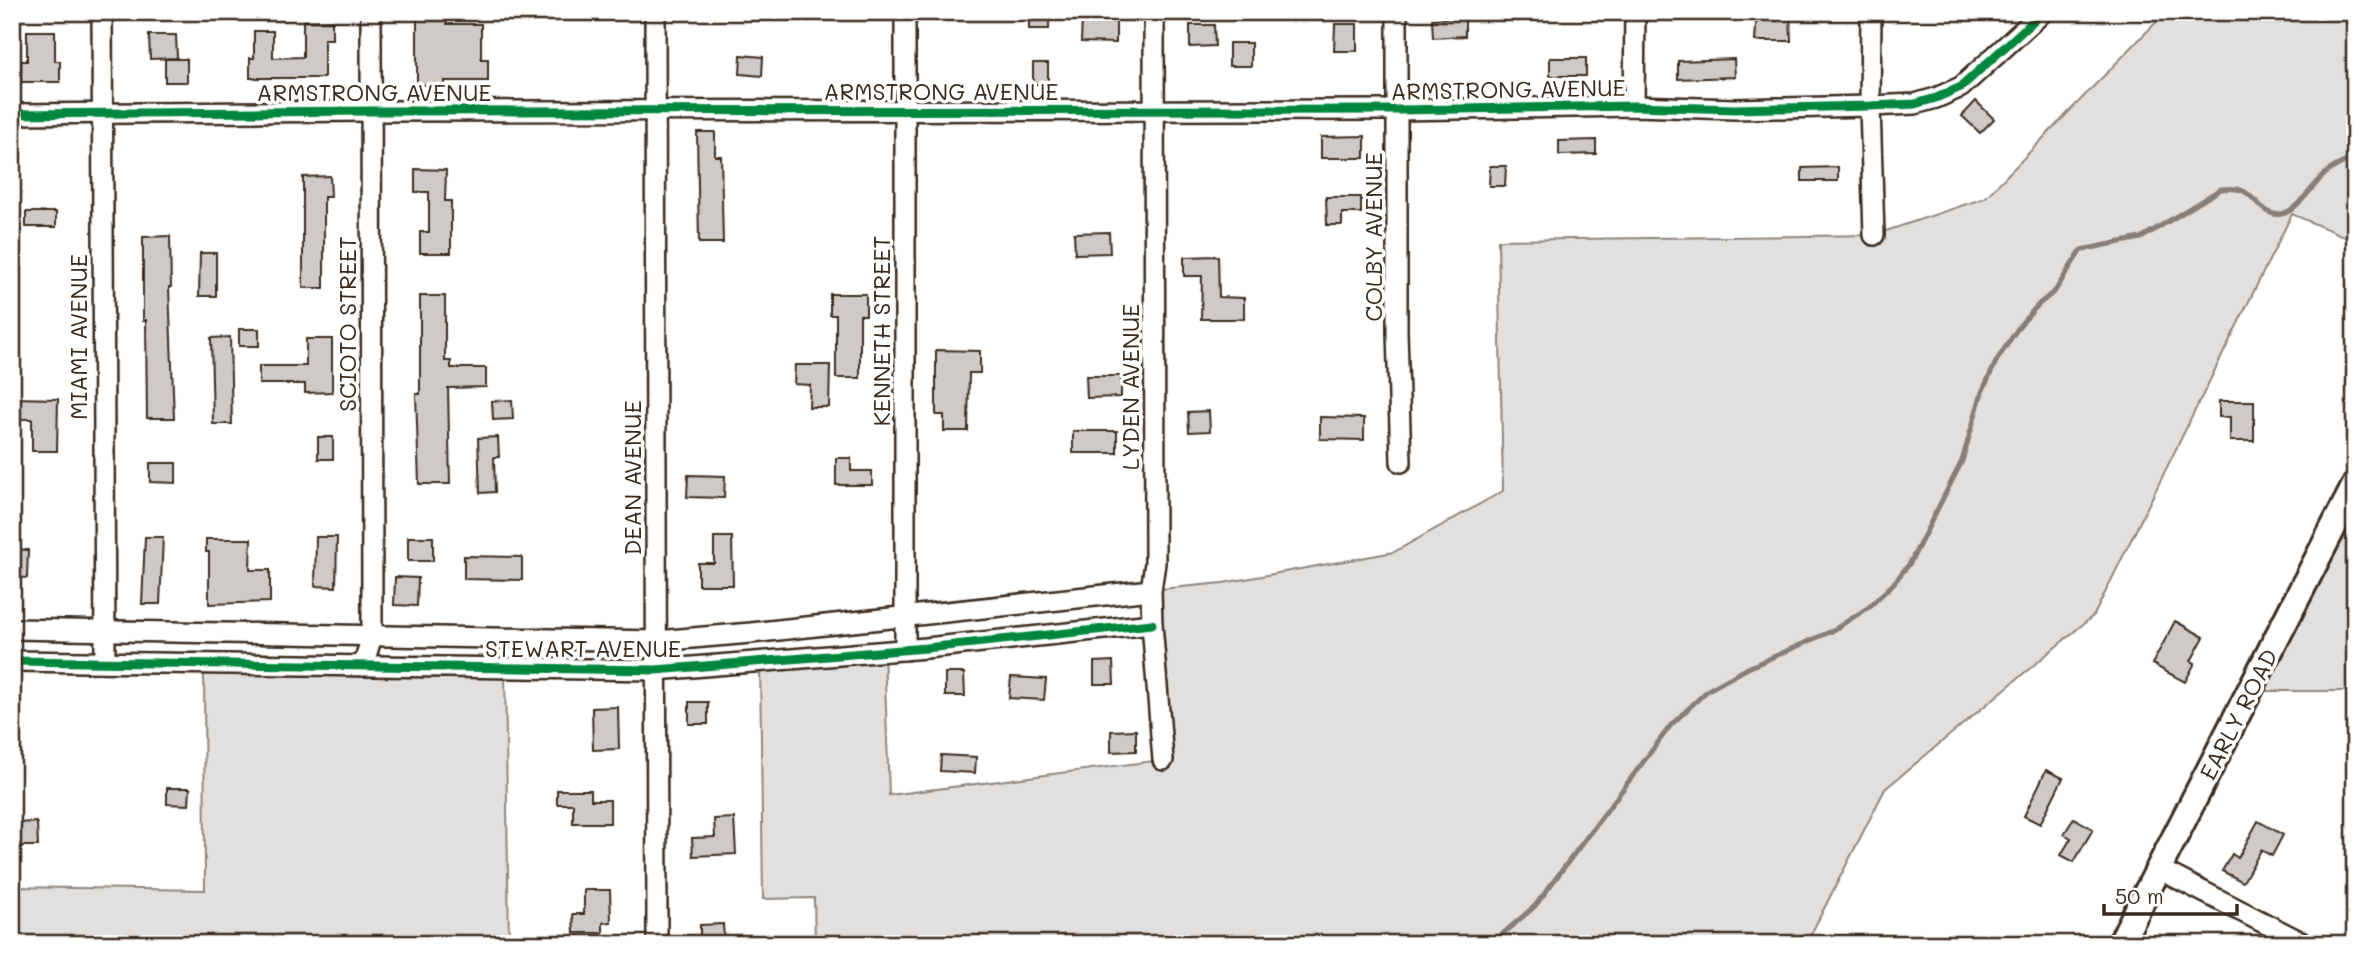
<svg xmlns="http://www.w3.org/2000/svg" width="2367" height="956" viewBox="0 0 2367 956" font-family="Mali,sans-serif">
	<style>
		.green { fill: #e2e0de; stroke: #8e857e; stroke-width: 2 }
		.lines { fill: none; stroke-linecap: round; stroke-linejoin: round }
		.stream { stroke: #887e77; stroke-width: 5 }
		.building { fill: #cfcac7; stroke: #3b2a1e; stroke-width: 2 }
		.minor-casing { stroke: #3b2a1e; stroke-width: 24 }
		.tertiary-casing { stroke: #3b2a1e; stroke-width: 30 }
		.minor { stroke: #fff; stroke-width: 19 }
		.tertiary { stroke: #fff; stroke-width: 24 }
		.cycleway-casing { stroke: #fff; stroke-width: 13 }
		.cycleway { stroke: #00873e; stroke-width: 9 }
		.labels { text-anchor: middle; dominant-baseline: central; stroke-width: 7; stroke-linejoin: round; paint-order: stroke }
		.street-label { font-size: 23px; fill: #3b2a1e; stroke: #fff }
	</style>
	<rect width="100%" height="100%" fill="#fff"/>
	<filter id="ink" filterUnits="userSpaceOnUse"><feTurbulence type="fractalNoise" baseFrequency=".0143" numOctaves="2"/><feDisplacementMap in="SourceGraphic" scale="14" xChannelSelector="R" yChannelSelector="G"/><feConvolveMatrix kernelMatrix="1 2 1 2 8 2 1 2 1" color-interpolation-filters="sRGB"/></filter>
	<g filter="url(#ink)">
		<g class="green">
			<polygon points="2166,12 2355,12 2355,241 2292,214 2094,615 1885,789 1806,944 815,944 814,898 763,899 760,662 884,652 889,795 1162,760 1151,590 1223,583 1394,552 1503,491 1498,240 1874,235 1985,198"/>
			<polygon points="2355,485 2355,691 2250,691"/>
			<polygon points="204,664 505,668 509,944 12,944 12,887 205,890"/>
		</g>
		<g class="lines">
			<path class="stream" d="M 1491,944 L 1535,906 L 1671,725 L 1708,690 L 1748,668 L 1832,631 L 1869,607 L 1893,584 L 1910,563 L 1962,461 L 1982,392 L 1997,360 L 2020,325 L 2039,304 L 2055,291 L 2081,250 L 2141,238 L 2221,189 C 2251,186 2247,197 2267,211 C 2290,227 2312,184 2326,173 C 2334,166 2345,162 2355,157"/>
		</g>
		<g class="building">
			<polygon points="417,12 447,12 447,24 481,24 481,59 488,59 488,81 444,81 444,85 417,85"/>
			<rect x="1029" y="12" width="20" height="17"/>
			<polygon points="1757,12 1790,12 1791,41 1755,41"/>
			<polygon points="1465,17 1465,36 1433,38 1432,19"/>
			<polygon points="1082,19 1116,20 1116,43 1081,42"/>
			<polygon points="332,20 332,39 324,39 324,78 250,78 250,58 254,58 254,31 273,31 273,58 303,57 303,21"/>
			<polygon points="1335,24 1357,24 1357,51 1334,51"/>
			<polygon points="1190,25 1214,25 1215,46 1190,47"/>
			<polygon points="27,31 55,31 55,61 60,61 60,82 21,82 21,61 27,61"/>
			<polygon points="149,35 176,35 177,58 150,59"/>
			<rect x="1229" y="43" width="22" height="23"/>
			<polygon points="741,55 763,57 762,76 740,74"/>
			<rect x="1550" y="58" width="36" height="18"/>
			<rect x="165" y="59" width="22" height="23"/>
			<polygon points="1734,59 1735,77 1678,79 1678,61"/>
			<rect x="1033" y="63" width="15" height="21"/>
			<polygon points="1976,101 1994,119 1980,133 1962,116"/>
			<polygon points="697,132 715,132 715,156 721,156 723,243 699,243"/>
			<polygon points="1365,136 1365,158 1321,158 1321,137"/>
			<polygon points="1596,140 1596,154 1559,155 1559,141"/>
			<polygon points="1490,166 1506,166 1505,186 1489,186"/>
			<polygon points="1838,167 1838,181 1802,181 1802,168"/>
			<polygon points="415,169 446,170 445,201 451,201 451,253 420,253 420,232 429,232 429,192 415,192"/>
			<polygon points="330,176 331,197 324,197 324,288 303,288 303,177"/>
			<polygon points="1326,197 1361,197 1361,213 1342,213 1342,225 1327,225"/>
			<rect x="26" y="212" width="30" height="15"/>
			<polygon points="1109,232 1110,253 1075,254 1074,233"/>
			<polygon points="170,236 171,287 169,287 174,418 147,418 146,320 143,321 143,237"/>
			<polygon points="200,253 216,253 216,296 199,296"/>
			<polygon points="1218,256 1219,297 1244,298 1244,319 1201,319 1202,276 1184,276 1184,257"/>
			<polygon points="830,294 866,294 866,315 860,315 860,378 836,378 836,315 830,315"/>
			<polygon points="420,296 445,296 445,361 451,361 451,368 486,368 486,387 448,388 450,484 419,484 416,394 420,394"/>
			<rect x="239" y="329" width="20" height="17"/>
			<polygon points="230,337 232,424 213,424 211,338"/>
			<polygon points="306,339 332,339 332,392 305,393 305,384 259,384 259,366 306,366"/>
			<polygon points="936,350 980,351 980,373 969,373 968,431 944,431 944,415 936,415"/>
			<polygon points="795,365 830,365 829,407 809,407 810,385 794,384"/>
			<polygon points="1086,376 1121,376 1121,397 1087,398"/>
			<polygon points="12,398 58,399 57,451 32,451 32,419 12,419"/>
			<polygon points="512,400 513,419 493,420 492,401"/>
			<polygon points="2219,401 2254,401 2254,441 2230,441 2230,417 2219,417"/>
			<polygon points="1209,411 1210,431 1189,432 1188,412"/>
			<polygon points="1320,417 1364,418 1364,440 1320,439"/>
			<rect x="1073" y="431" width="44" height="22"/>
			<rect x="318" y="437" width="15" height="22"/>
			<polygon points="498,437 499,457 494,457 495,492 480,493 478,438"/>
			<polygon points="836,458 851,458 851,471 872,471 872,485 836,485"/>
			<polygon points="150,463 176,463 176,483 150,482"/>
			<polygon points="688,475 725,476 724,498 687,497"/>
			<polygon points="145,537 163,537 160,604 142,604"/>
			<polygon points="316,537 337,537 336,587 315,586"/>
			<rect x="408" y="537" width="25" height="24"/>
			<polygon points="714,537 732,537 733,585 698,585 698,563 714,563"/>
			<polygon points="206,539 251,539 250,570 270,570 270,602 209,604 209,552 206,552"/>
			<polygon points="12,549 28,550 27,578 12,577"/>
			<polygon points="464,556 522,557 522,580 464,579"/>
			<polygon points="395,577 418,578 417,606 394,605"/>
			<polygon points="2175,621 2204,637 2191,661 2195,663 2185,682 2152,664"/>
			<polygon points="1113,661 1114,684 1094,684 1094,662"/>
			<polygon points="945,673 964,673 965,696 945,696"/>
			<polygon points="1011,677 1046,679 1044,700 1009,698"/>
			<rect x="689" y="702" width="19" height="22"/>
			<polygon points="618,707 619,749 593,750 592,708"/>
			<polygon points="1136,730 1136,751 1111,752 1111,731"/>
			<polygon points="941,755 976,757 975,773 940,771"/>
			<polygon points="2046,770 2063,778 2040,824 2024,816"/>
			<polygon points="167,788 190,788 189,805 167,804"/>
			<polygon points="557,790 591,790 591,800 610,800 610,823 573,823 573,804 557,804"/>
			<polygon points="734,818 736,854 693,856 692,838 715,837 714,819"/>
			<polygon points="2074,818 2093,829 2074,862 2061,855 2071,838 2064,834"/>
			<polygon points="2258,821 2283,835 2272,856 2261,850 2243,882 2222,871 2232,854 2238,858"/>
			<polygon points="37,822 38,846 12,846 12,823"/>
			<polygon points="584,890 610,890 611,922 603,923 603,933 574,933 573,914 584,914"/>
			<polygon points="723,924 724,939 700,939 700,925"/>
		</g>
		<g class="lines">
			<defs>
				<g id="minor">
					<polyline points="102,12 105,662"/>
					<polyline points="655,12 657,944"/>
					<polyline points="905,12 905,650"/>
					<polyline points="1154,12 1155,563 1151,590 1152,624 1163,760"/>
					<polyline points="1397,12 1397,332 1401,462"/>
					<polyline points="1871,12 1870,106 1874,235"/>
					<polyline points="1634,106 1635,12"/>
					<polyline points="12,114 372,111 1398,110 1634,106 1735,109 1870,106 1915,104 1936,98 1961,87 2043,12"/>
					<polyline points="12,629 657,641 751,633 1151,590"/>
					<polyline points="12,661 656,670 926,648 1152,624"/>
					<polyline points="363,666 372,636 371,12"/>
					<polyline points="2159,869 2305,944"/>
				</g>
				<polyline id="tertiary" points="2120,944 2355,485"/>
			</defs>
			<use href="#minor" class="minor-casing"/>
			<use href="#tertiary" class="tertiary-casing"/>
			<use href="#minor" class="minor"/>
			<use href="#tertiary" class="tertiary"/>
			<defs>
				<g id="cycleway">
					<polyline points="12,114 372,111 1398,110 1634,106 1735,109 1870,106 1915,104 1936,98 1961,87 2043,12"/>
					<polyline points="12,661 656,670 926,648 1152,624"/>
				</g>
			</defs>
			<use href="#cycleway" class="cycleway-casing"/>
			<use href="#cycleway" class="cycleway"/>
		</g>
	</g>
	<g class="labels">
		<g class="street-label">
			<text transform="translate(1508 89) rotate(-1)">ARMSTRONG AVENUE</text>
			<text x="941" y="91">ARMSTRONG AVENUE</text>
			<text x="374" y="92">ARMSTRONG AVENUE</text>
			<text transform="translate(1373 237) rotate(-90)">COLBY AVENUE</text>
			<text transform="translate(347 324) rotate(-90)">SCIOTO STREET</text>
			<text transform="translate(881 331) rotate(-90)">KENNETH STREET</text>
			<text transform="translate(78 337) rotate(-90)">MIAMI AVENUE</text>
			<text transform="translate(1130 387) rotate(-90)">LYDEN AVENUE</text>
			<text transform="translate(632 478) rotate(-90)">DEAN AVENUE</text>
			<text x="583" y="648">STEWART AVENUE</text>
			<text transform="translate(2238 714) rotate(-63)">EARLY ROAD</text>
		</g>
	</g>
	<rect width="2367" height="956" fill="none" stroke="#fff" stroke-width="42"/>
	<rect x="21" y="21" width="2325" height="914" fill="none" stroke="#3b2a1e" stroke-width="2.5" filter="url(#ink)"/>
	<path d="M2104 904v10h133v-10" fill="none" stroke="#3b2a1e" stroke-width="3.5"/>
	<text x="2115" y="904" font-size="21" fill="#3b2a1e" stroke="#ffffff" stroke-width="5" paint-order="stroke">50 m</text>
</svg>
